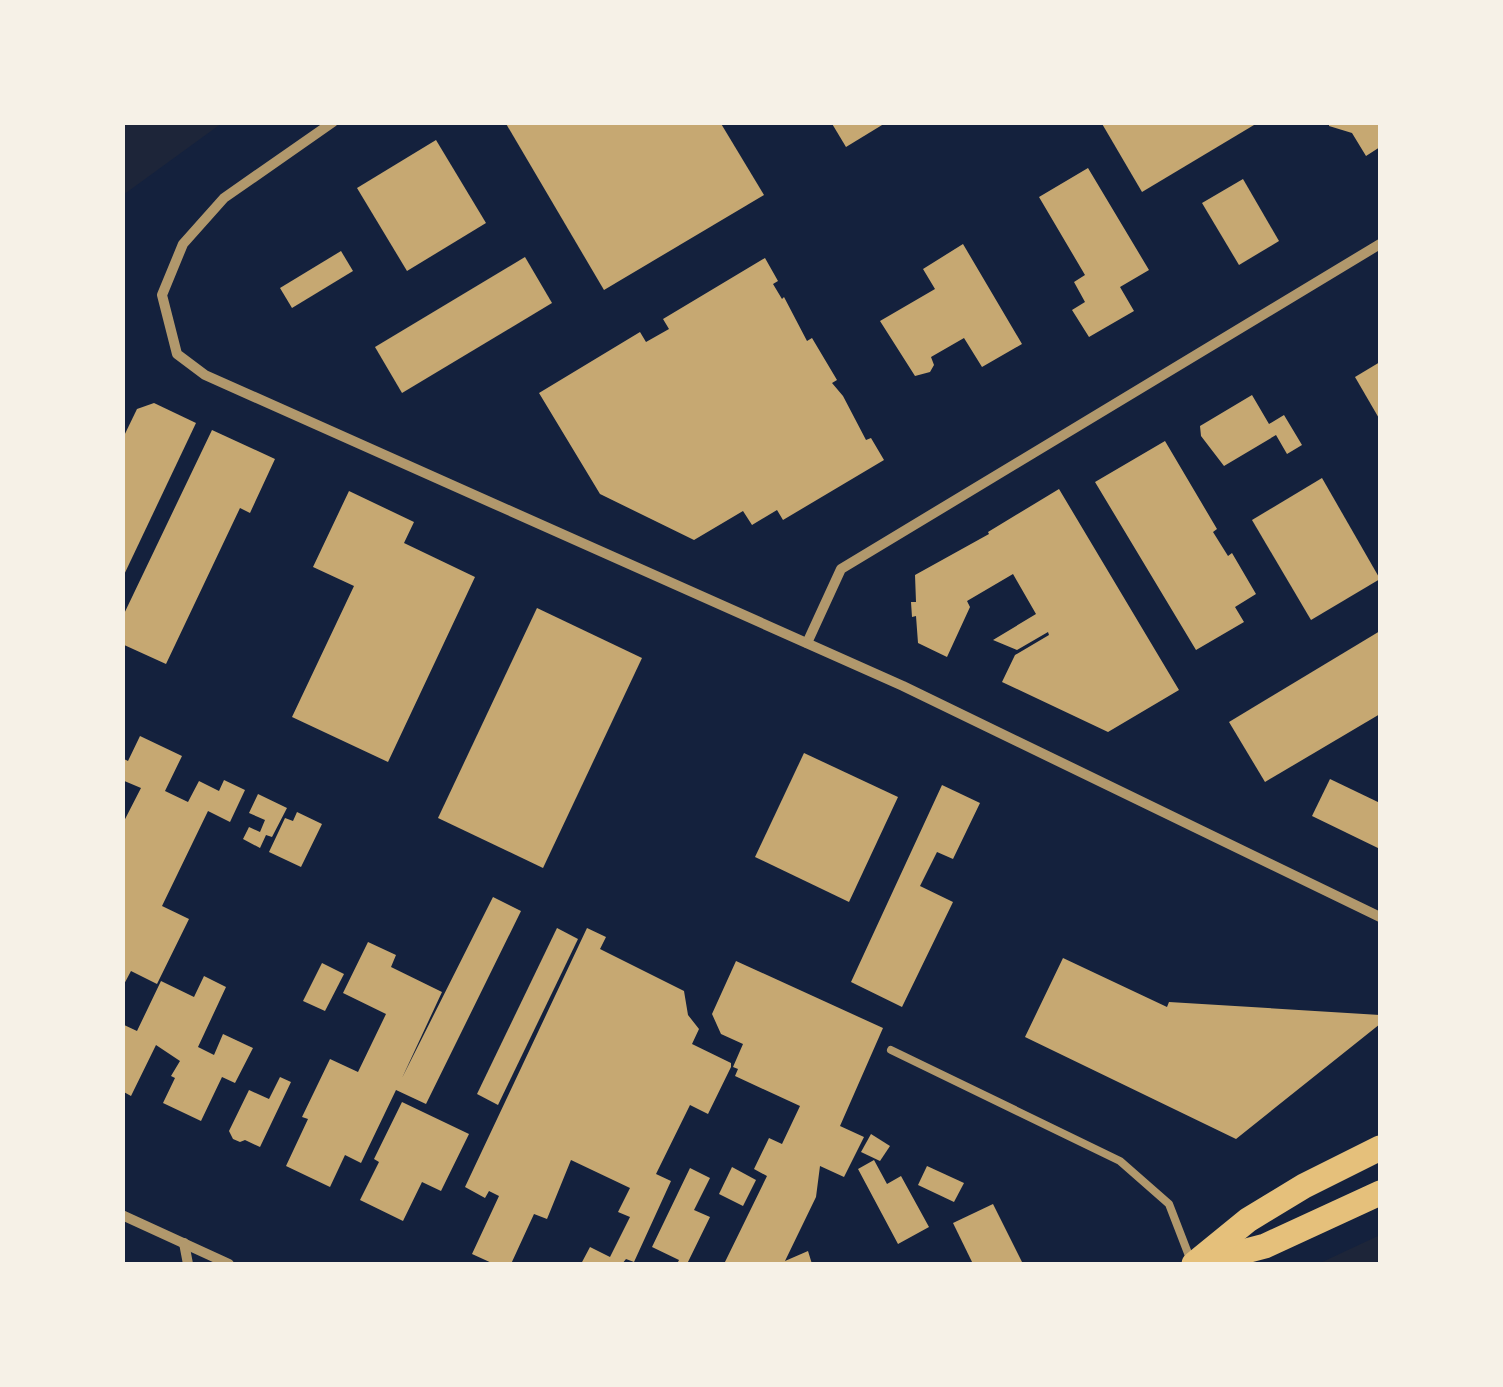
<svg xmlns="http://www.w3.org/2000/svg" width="1503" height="1387" viewBox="0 0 1503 1387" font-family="Figtree,sans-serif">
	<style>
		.green { fill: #1d2539 }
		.building { fill: #c6a872 }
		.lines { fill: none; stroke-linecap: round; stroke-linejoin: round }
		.service { stroke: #b1986c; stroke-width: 8 }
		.minor { stroke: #b1986c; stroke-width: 10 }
		.primary { stroke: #e5c07b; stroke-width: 25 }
	</style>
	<rect width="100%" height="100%" fill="#14213d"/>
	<g class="green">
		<polygon points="123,122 221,122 222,123 123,195"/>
		<polygon points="1380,1235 1380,1260 1371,1264 1318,1264"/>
	</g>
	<g class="building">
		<polygon points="505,122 720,122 764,195 604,290"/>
		<polygon points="831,122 887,122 846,147"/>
		<polygon points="1101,122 1259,122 1142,192"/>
		<polygon points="1329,122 1380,122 1380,147 1366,156 1352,133 1329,126"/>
		<polygon points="436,140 486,223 407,271 357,188"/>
		<polygon points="1088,168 1149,270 1120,287 1134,311 1089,337 1072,310 1085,302 1074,282 1085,275 1039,197"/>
		<polygon points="1243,179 1279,241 1239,265 1202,203"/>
		<polygon points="963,244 1022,344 982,367 964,338 931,357 934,365 930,372 915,376 880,321 935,289 923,269"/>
		<polygon points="341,251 353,271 292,308 280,288"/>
		<polygon points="525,257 552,303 402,393 375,347"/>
		<polygon points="765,258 778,281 773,284 782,299 784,297 807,341 812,338 837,380 832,383 843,396 866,440 871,438 884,460 783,520 777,510 752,525 743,511 694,540 600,494 539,393 640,332 646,342 669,329 663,319"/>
		<polygon points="1380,362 1380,420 1355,377"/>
		<polygon points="1252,395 1269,424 1284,415 1302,445 1287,454 1276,435 1224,466 1201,436 1200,426"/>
		<polygon points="154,403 196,423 122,579 122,440 137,409"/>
		<polygon points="212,430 275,459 250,513 240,508 166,664 122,644 122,618"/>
		<polygon points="1165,441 1217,529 1213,532 1228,556 1232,553 1256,594 1235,607 1244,622 1196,650 1095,482"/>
		<polygon points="1322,478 1380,579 1311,620 1252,520"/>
		<polygon points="1059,489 1179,690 1108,732 1002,682 1015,655 1049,635 1048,632 1017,650 993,640 1036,614 1013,574 967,601 970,607 947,657 918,643 916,616 912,617 911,602 916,602 915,575 989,534 988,532"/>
		<polygon points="349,491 414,522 404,543 475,577 388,762 292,717 354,586 313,567"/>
		<polygon points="537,608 642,658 543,868 438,818"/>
		<polygon points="1380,631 1380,714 1265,782 1229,722"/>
		<polygon points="140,736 182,756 165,791 188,802 199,781 219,791 224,780 245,790 230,822 208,811 162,906 189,919 157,984 131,971 122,988 122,825 141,788 122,780 122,758 128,761"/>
		<polygon points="804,753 898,797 849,902 755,857"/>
		<polygon points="1330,779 1380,803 1380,849 1312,816"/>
		<polygon points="942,785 980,803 953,859 937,852 920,886 953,902 902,1007 851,982"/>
		<polygon points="258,794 287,808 272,837 266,835 260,848 243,839 249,827 260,832 265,820 249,813"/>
		<polygon points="297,812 322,824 301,867 269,852 285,818 293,821"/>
		<polygon points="493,897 521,911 426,1104 396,1090 361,1163 345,1155 330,1187 286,1166 308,1119 302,1117 330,1059 358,1072 386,1014 343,993 368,942 396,955 391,967 442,992 402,1078"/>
		<polygon points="557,928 578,939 498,1105 477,1094"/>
		<polygon points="587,928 606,937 600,949 684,991 688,1015 699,1029 692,1044 731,1063 731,1067 708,1114 690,1105 656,1174 671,1181 634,1262 626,1259 622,1264 581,1264 590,1247 610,1257 630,1217 618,1212 630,1188 571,1160 547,1219 534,1214 511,1264 494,1264 472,1254 499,1196 489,1191 485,1198 465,1187"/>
		<polygon points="1063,958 1167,1007 1169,1002 1380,1015 1380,1024 1236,1139 1025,1037"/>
		<polygon points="736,961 883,1028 840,1126 864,1137 844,1177 820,1166 816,1197 785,1261 808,1251 812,1264 724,1264 767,1176 754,1169 769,1138 782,1144 800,1106 735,1076 738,1069 733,1067 743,1044 721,1034 712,1014"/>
		<polygon points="322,963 344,974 325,1011 303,1001"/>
		<polygon points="204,976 226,987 198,1047 214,1055 223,1034 253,1048 235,1083 222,1077 201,1121 163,1103 175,1078 171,1076 180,1061 156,1045 131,1096 122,1091 122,1024 137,1031 161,981 194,997"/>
		<polygon points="280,1077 291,1082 260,1147 245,1140 240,1142 233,1139 229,1131 249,1090 269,1099"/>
		<polygon points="402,1102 469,1134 441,1191 422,1182 403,1221 360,1200 379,1162 374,1159"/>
		<polygon points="871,1134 890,1146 880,1161 861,1152"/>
		<polygon points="874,1160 887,1184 901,1176 929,1227 898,1244 858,1169"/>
		<polygon points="927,1166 964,1183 954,1202 918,1185"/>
		<polygon points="732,1167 756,1180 743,1206 719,1194"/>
		<polygon points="690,1168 710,1178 694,1210 710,1217 687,1264 677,1264 679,1260 652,1247"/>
		<polygon points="993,1204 1023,1264 973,1264 953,1223"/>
	</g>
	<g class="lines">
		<polyline class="service" points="891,1050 1120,1161 1169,1204 1191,1261"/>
		<g class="minor">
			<polyline points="333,122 224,198 183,244 162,295 177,354 205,375 903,686 1380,917"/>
			<polyline points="807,643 841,569 1380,244"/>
			<polyline points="122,1215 229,1264"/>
			<polyline points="184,1243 188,1264"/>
		</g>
		<g class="primary">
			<polyline points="1204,1262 1265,1246 1380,1193"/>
			<polyline points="1194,1264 1248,1220 1304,1186 1380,1148"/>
		</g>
	</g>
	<rect width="1503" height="1387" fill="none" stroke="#f6f1e7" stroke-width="250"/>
</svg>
